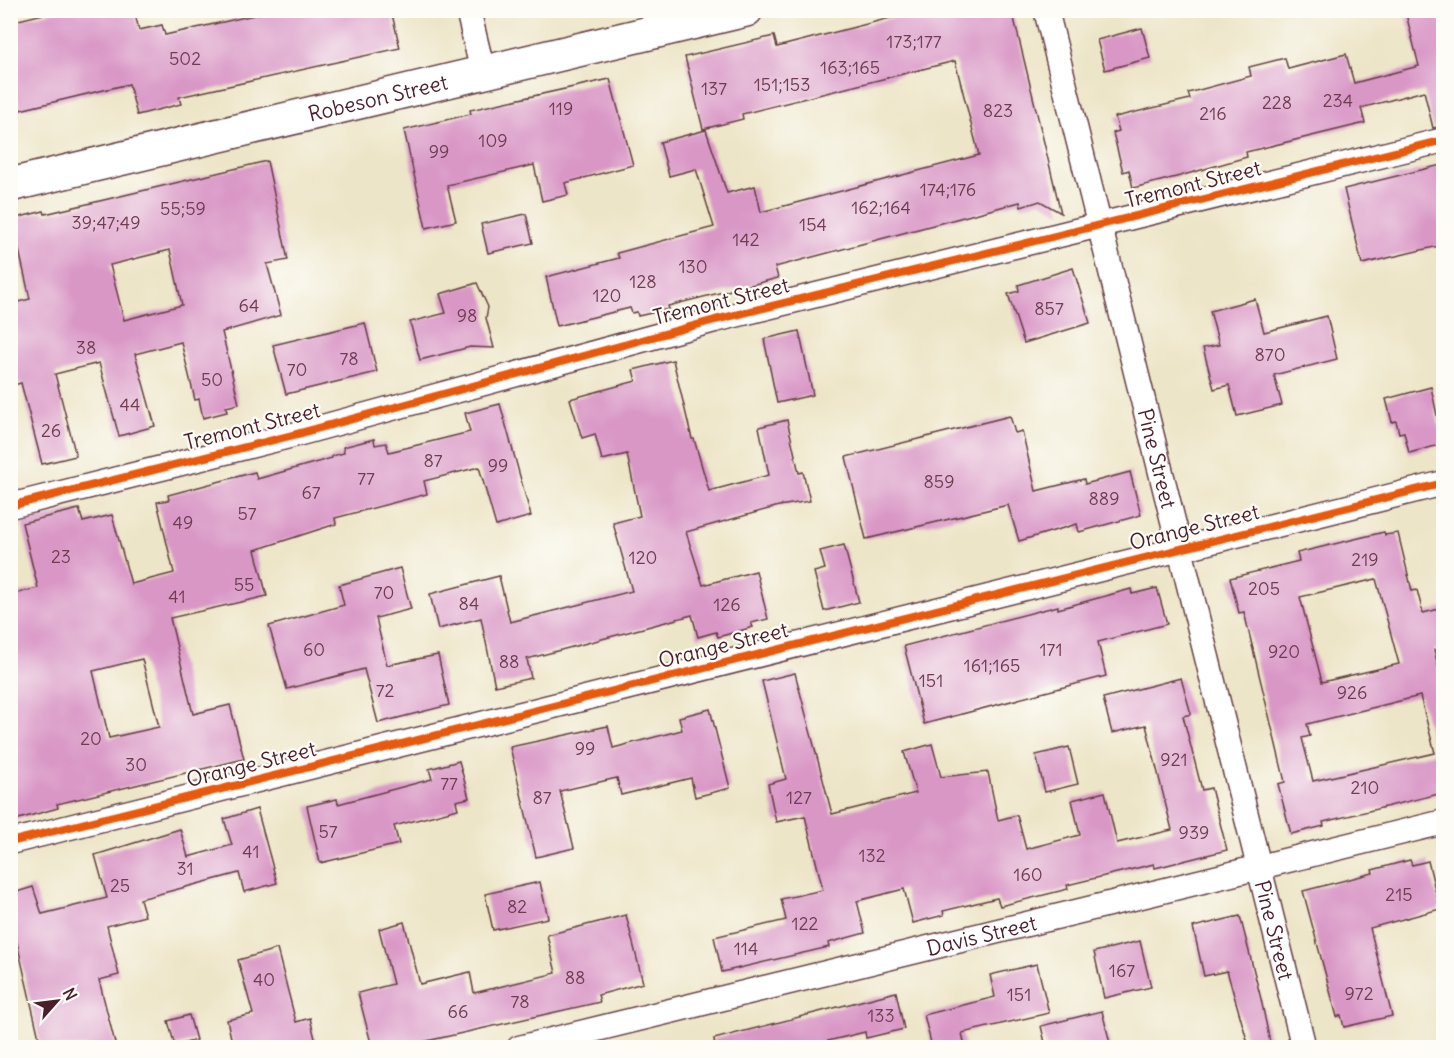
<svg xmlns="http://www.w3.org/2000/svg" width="1454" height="1058" viewBox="0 0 1454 1058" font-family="Delius,sans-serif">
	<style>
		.building { fill: #d997c6; fill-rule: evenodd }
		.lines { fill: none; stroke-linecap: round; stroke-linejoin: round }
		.street-casing { stroke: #623d42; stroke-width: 27 }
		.secondary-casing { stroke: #623d42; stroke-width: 36 }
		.street { stroke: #fff; stroke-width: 24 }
		.secondary { stroke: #fff; stroke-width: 33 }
		.cycleway-casing { stroke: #fdfcf7; stroke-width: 11 }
		.cycleway { stroke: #e8590c; stroke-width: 8 }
		.labels { text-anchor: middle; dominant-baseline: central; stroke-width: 4.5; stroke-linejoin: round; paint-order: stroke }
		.number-label { font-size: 18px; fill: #6e3d52 }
		.street-label { font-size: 21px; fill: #4a1f2b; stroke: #fdfcf7 }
	</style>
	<rect width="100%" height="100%" fill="#fdfcf7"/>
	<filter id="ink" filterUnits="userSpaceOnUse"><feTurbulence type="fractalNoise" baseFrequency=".0167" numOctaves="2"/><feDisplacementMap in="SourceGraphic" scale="12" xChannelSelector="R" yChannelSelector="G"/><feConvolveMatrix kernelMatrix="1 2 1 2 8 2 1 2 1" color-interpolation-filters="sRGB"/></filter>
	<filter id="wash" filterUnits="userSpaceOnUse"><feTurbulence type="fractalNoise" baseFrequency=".008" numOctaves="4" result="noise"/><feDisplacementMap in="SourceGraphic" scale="24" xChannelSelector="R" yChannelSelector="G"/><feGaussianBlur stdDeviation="1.35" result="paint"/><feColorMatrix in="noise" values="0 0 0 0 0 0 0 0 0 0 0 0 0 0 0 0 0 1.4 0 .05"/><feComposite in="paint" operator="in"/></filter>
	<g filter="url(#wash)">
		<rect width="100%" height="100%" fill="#ede5c7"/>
		<g id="blocks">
			<g class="building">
				<polygon points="60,10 134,10 139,30 162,25 165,35 276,10 391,10 400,48 179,97 181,104 137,115 129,84 20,110 16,93 10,95 10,22"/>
				<polygon points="901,10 1012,10 1061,213 1040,201 1021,207 1020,202 775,267 778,278 668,306 669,309 638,316 637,312 632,313 630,308 557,326 546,277 619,258 617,253 714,227 696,169 669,176 660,142 706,130 727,193 755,186 761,212 979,155 955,61 742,114 743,119 703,129 685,57 774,36 777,47 902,15"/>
				<polygon points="1405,10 1443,10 1443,126 1433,128 1424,91 1361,108 1365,123 1246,152 1247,157 1180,176 1133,188 1129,170 1123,172 1113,133 1119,131 1115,117 1190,99 1188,93 1251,76 1249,67 1285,58 1288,69 1346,54 1354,83 1419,66"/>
				<polygon points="1142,28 1150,58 1105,70 1097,40"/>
				<polygon points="610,79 633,165 565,183 568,195 542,201 534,165 447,185 456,221 426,228 404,130 471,114 470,110"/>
				<path d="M 267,161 L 288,260 L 267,264 L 281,315 L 222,332 L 239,404 L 226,407 L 227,412 L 203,418 L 199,399 L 195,400 L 181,342 L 135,354 L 155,426 L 119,436 L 99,363 L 55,374 L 76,456 L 42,464 L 21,383 L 10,386 L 10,304 L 30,299 L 12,219 L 44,211 L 45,214 ZM 170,250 L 182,305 L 124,320 L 110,265 Z"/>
				<polygon points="1437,166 1443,166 1443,245 1362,264 1344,189"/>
				<polygon points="526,214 533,243 488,253 481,224"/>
				<polygon points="1073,268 1090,323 1024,343 1008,294 1019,291 1018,285"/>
				<polygon points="477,283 488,307 486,318 494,348 470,347 420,360 410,322 446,313 440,294"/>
				<polygon points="1255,299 1264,332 1327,316 1337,359 1274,375 1282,405 1237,416 1229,385 1214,389 1203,348 1219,345 1210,311"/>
				<polygon points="365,323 377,372 286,394 273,345"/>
				<polygon points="799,331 813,395 777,403 764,339"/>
				<polygon points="673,360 692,439 694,439 709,491 769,475 759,427 787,420 799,473 803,472 810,501 779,506 686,532 703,585 756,571 768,619 751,623 753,627 718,637 716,632 698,637 692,615 527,659 531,678 495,686 481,618 438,629 430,594 499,576 510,622 632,591 613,523 640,516 627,454 602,460 595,434 582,438 570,399 636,381 633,370"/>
				<polygon points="1431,387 1443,444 1409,453 1404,432 1399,433 1396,421 1392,422 1386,399"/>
				<path d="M 500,404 L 531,516 L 496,526 L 479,467 L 424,481 L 427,494 L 335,518 L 336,524 L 255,550 L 267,596 L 170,618 L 193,714 L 230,705 L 244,759 L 57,804 L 58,808 L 15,820 L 10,802 L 10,595 L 38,588 L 22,523 L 79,509 L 83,522 L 112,515 L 131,584 L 174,573 L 157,502 L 169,500 L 168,495 L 255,472 L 257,479 L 332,458 L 332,456 L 344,453 L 343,447 L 374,439 L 375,445 L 386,443 L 389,452 L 470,432 L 465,413 ZM 142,659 L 159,727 L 109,738 L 93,671 Z"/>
				<polygon points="1010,416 1015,433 1022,431 1036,491 1084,479 1085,484 1130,472 1141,515 1079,532 1077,524 1019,541 1008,505 866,539 846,457"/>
				<path d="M 1384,532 L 1385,535 L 1398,533 L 1412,591 L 1417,590 L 1423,613 L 1443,608 L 1443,647 L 1434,650 L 1443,686 L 1443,793 L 1323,822 L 1324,826 L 1291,834 L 1278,784 L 1285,782 L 1244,612 L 1239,613 L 1230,578 L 1299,561 L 1297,553 ZM 1376,579 L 1399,664 L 1322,682 L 1300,597 ZM 1420,696 L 1435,753 L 1313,781 L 1302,738 L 1310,736 L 1307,724 Z"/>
				<polygon points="844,545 859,602 824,611 814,572 825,569 820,551"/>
				<polygon points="400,568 411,609 376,618 387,665 438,655 449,705 378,723 364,669 287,689 269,626 344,605 339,585"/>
				<polygon points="1157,588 1167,624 1098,642 1106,676 924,724 904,646 1058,606 1058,609 1131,589 1132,594"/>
				<polygon points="795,673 832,814 916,793 904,752 932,744 941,777 988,772 998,820 1017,815 1026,849 1080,835 1072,800 1105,792 1117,843 1172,830 1146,725 1112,733 1103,698 1181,678 1191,714 1183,716 1202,790 1211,788 1227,850 1155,868 1154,864 1067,885 1068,889 1000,906 997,898 943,911 944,915 913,923 904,889 857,901 865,933 828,943 829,947 722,972 714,937 786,920 781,899 823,890 805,816 776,822 768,784 786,779 762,681"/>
				<polygon points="710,709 730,788 695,797 691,778 621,795 617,778 560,791 574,848 536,857 510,747 608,726 613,748 682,730 679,717"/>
				<polygon points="1069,747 1078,784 1045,792 1036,755"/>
				<polygon points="459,761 469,798 456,801 458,809 394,826 399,844 320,863 307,806 337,799 338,804 432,779 429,769"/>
				<polygon points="257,809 277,883 244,892 239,873 140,899 145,916 107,926 119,975 99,980 116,1047 41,1047 16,938 10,939 10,894 33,887 42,914 107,898 95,855 180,829 188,857 232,845 224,819"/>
				<polygon points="1410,860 1412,865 1428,861 1440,909 1370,928 1392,1016 1344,1027 1341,1015 1337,1017 1303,891 1373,873 1372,870"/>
				<polygon points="540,882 548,918 493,930 485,894"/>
				<polygon points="626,915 643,983 598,995 600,1002 409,1045 408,1041 372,1047 358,993 393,984 379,929 404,922 420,984 470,972 474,993 556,973 547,935"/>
				<polygon points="1240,916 1261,999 1271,1047 1249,1047 1227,971 1204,976 1193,927"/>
				<polygon points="1140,941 1151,987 1104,998 1094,952"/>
				<polygon points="277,949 296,1022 310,1018 317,1047 233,1047 227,1020 253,1014 238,960"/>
				<polygon points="1037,964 1049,1013 962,1033 965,1047 932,1047 924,1015 995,997 990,975"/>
				<polygon points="896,992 904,1029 866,1038 865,1032 803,1047 715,1047 714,1039"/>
				<polygon points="1102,1011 1111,1047 1046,1047 1041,1026"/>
				<polygon points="189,1015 196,1040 175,1046 168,1021"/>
			</g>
		</g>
	</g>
	<g filter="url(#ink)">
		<use href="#blocks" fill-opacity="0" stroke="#623d42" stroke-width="1.5"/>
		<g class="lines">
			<defs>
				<g id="street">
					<polyline points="468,10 483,72"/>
					<path id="s1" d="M 1046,10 L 1304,1048"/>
					<polyline points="10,506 297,434 715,320 1444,140"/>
					<polyline points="10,842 1444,483"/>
					<path id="s2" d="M 519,1048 L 1444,822"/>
				</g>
				<g id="secondary">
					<path id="s3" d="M 10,185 L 746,10"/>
				</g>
			</defs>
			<use href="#street" class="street-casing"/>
			<use href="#secondary" class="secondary-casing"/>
			<use href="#street" class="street"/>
			<use href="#secondary" class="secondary"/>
			<defs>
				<g id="cycleway">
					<polyline points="10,506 297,434 715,320 1444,140"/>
					<polyline points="10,842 1444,483"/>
				</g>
			</defs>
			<use href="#cycleway" class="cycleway-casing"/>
			<use href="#cycleway" class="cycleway"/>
		</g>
	</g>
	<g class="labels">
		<g class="number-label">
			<text x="914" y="41">173;177</text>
			<text x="185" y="58">502</text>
			<text x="850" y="67">163;165</text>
			<text x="782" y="84">151;153</text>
			<text x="714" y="88">137</text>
			<text x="1338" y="100">234</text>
			<text x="1277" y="102">228</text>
			<text x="561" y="108">119</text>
			<text x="998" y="110">823</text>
			<text x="1213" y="113">216</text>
			<text x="493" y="140">109</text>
			<text x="439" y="151">99</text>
			<text x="948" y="189">174;176</text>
			<text x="881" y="207">162;164</text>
			<text x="183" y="208">55;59</text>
			<text x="106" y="222">39;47;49</text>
			<text x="813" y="224">154</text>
			<text x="746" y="239">142</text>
			<text x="693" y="266">130</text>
			<text x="643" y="281">128</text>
			<text x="607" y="295">120</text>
			<text x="249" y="305">64</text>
			<text x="1049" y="308">857</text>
			<text x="467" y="315">98</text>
			<text x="86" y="347">38</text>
			<text x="1270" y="354">870</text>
			<text x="349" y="358">78</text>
			<text x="297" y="369">70</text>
			<text x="212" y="379">50</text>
			<text x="130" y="404">44</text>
			<text x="51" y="430">26</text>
			<text x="433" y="460">87</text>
			<text x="498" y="465">99</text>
			<text x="366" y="478">77</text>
			<text x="939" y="481">859</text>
			<text x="311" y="492">67</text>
			<text x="1104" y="498">889</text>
			<text x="247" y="513">57</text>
			<text x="183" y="522">49</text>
			<text x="61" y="556">23</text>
			<text x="643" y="557">120</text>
			<text x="1365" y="559">219</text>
			<text x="244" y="584">55</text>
			<text x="1264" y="588">205</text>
			<text x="384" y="592">70</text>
			<text x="177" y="596">41</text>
			<text x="469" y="603">84</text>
			<text x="727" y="604">126</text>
			<text x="314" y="649">60</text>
			<text x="1051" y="649">171</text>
			<text x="1284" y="651">920</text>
			<text x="509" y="661">88</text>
			<text x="992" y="665">161;165</text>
			<text x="931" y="680">151</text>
			<text x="385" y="690">72</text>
			<text x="1352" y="692">926</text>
			<text x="91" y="738">20</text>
			<text x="585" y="748">99</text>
			<text x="1174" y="759">921</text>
			<text x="136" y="764">30</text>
			<text x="449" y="783">77</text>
			<text x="1365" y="787">210</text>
			<text x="542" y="797">87</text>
			<text x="799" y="797">127</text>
			<text x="328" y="831">57</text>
			<text x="1194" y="832">939</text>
			<text x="251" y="851">41</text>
			<text x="872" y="855">132</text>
			<text x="185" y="868">31</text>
			<text x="1028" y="874">160</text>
			<text x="120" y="885">25</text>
			<text x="1399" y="894">215</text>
			<text x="517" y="906">82</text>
			<text x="805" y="923">122</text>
			<text x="746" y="948">114</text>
			<text x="1122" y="970">167</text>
			<text x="575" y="977">88</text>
			<text x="264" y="979">40</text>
			<text x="1359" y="993">972</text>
			<text x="1019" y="994">151</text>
			<text x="520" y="1001">78</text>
			<text x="458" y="1011">66</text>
			<text x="881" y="1015">133</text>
		</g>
		<g class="street-label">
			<text stroke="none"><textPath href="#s3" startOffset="378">Robeson Street</textPath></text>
			<text transform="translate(1193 184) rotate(-14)">Tremont Street</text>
			<text transform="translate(721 301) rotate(-14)">Tremont Street</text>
			<text transform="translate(252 426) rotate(-14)">Tremont Street</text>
			<text stroke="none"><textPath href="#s1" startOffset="462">Pine Street</textPath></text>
			<text transform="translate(1194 527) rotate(-14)">Orange Street</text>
			<text transform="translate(723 645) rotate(-14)">Orange Street</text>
			<text transform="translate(251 764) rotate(-14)">Orange Street</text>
			<text stroke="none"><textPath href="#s1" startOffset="948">Pine Street</textPath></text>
			<text stroke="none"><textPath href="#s2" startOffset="476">Davis Street</textPath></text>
		</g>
	</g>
	<rect width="1454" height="1058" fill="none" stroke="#fdfcf7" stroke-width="36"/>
	<g transform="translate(57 1001) rotate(62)" stroke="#fdfcf7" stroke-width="4.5" paint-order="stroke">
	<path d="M0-4.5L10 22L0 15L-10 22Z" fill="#4a1f2b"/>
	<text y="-9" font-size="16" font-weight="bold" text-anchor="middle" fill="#4a1f2b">N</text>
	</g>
</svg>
